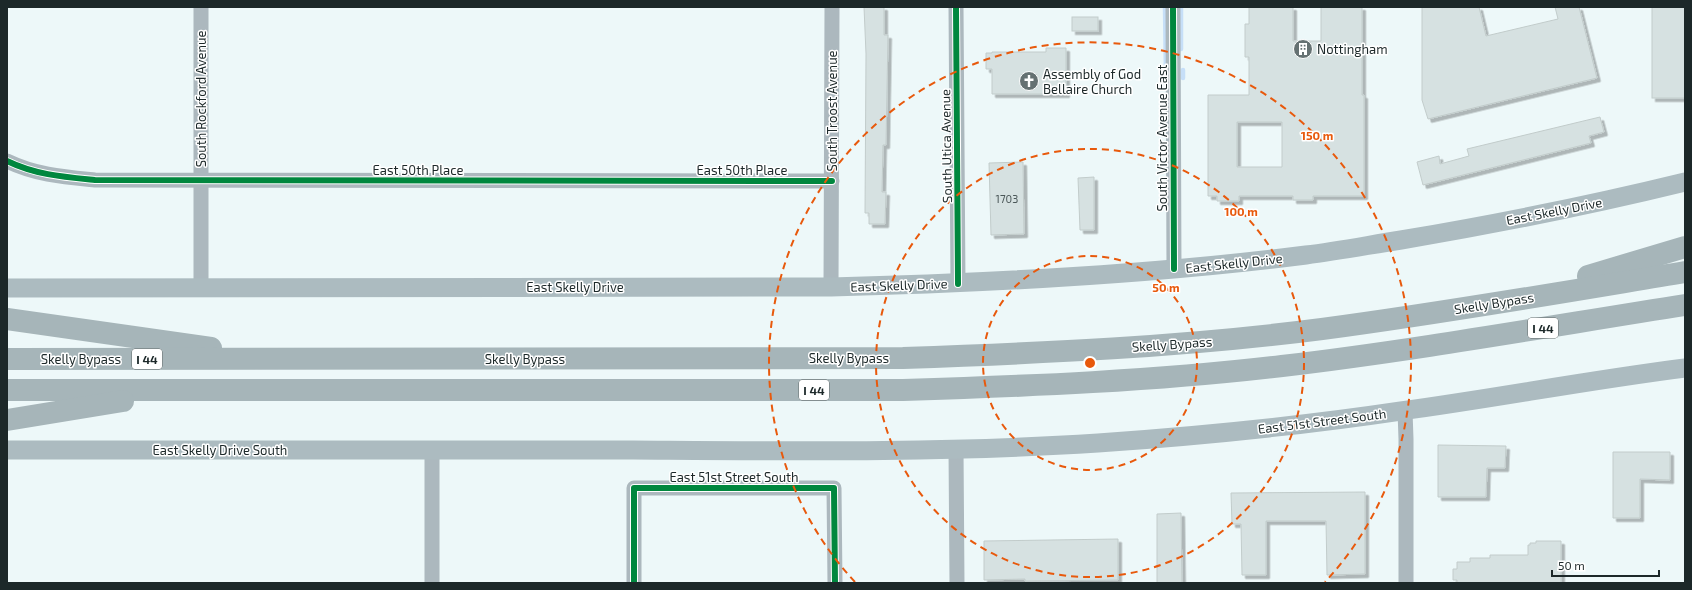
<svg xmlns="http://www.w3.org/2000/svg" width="1692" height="590" viewBox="0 0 1692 590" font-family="'Exo 2',sans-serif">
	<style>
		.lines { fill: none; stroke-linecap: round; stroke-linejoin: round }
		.stream { stroke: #c6dff8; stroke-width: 4.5 }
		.building { fill: #d6e1e1; stroke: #c2cccb; fill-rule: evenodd; filter: url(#shadow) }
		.minor { stroke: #acb8be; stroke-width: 15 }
		.major { stroke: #acbbc0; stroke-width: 19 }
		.highway { stroke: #a6b5b9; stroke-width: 22 }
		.cycleway-casing { stroke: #fff; stroke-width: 8 }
		.cycleway { stroke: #00873e; stroke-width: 6 }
		.ring { fill: none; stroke: #e8590c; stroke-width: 2; stroke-dasharray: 7 5 }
		.labels { text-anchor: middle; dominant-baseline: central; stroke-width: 3; stroke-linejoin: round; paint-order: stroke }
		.number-label { font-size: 11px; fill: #4a5657 }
		.shield { fill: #fff; stroke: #606869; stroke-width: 1 }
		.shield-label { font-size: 12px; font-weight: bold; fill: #1c2829 }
		.poi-label { font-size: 13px; fill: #1c2829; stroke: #fff; text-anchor: start }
		.street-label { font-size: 13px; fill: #1c2829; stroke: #fff }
		.centre { fill: #e8590c; stroke: #fff; stroke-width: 2 }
		.ring-label { font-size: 12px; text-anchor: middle; font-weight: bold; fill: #e8590c; stroke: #fff; stroke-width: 3; stroke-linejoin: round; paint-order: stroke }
	</style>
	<defs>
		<filter id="shadow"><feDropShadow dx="3.5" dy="3.5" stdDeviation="0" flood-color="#0004"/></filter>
	</defs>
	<rect width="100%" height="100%" fill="#edf8f9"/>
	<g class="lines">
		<g class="stream">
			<polyline points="1165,7 1166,77"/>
			<polyline points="1181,49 1181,7"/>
			<polyline points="1183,78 1183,70"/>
		</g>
	</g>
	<g class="building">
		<polygon points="864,7 884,7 884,35 888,35 886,145 883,145 882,192 886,192 885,224 869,224 869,213 865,213 866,54"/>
		<path d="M 1249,7 L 1293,7 L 1293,41 L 1321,41 L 1321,7 L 1362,7 L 1362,95 L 1364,95 L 1364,196 L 1313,196 L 1313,200 L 1293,200 L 1293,196 L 1239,196 L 1239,201 L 1217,201 L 1217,196 L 1208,196 L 1208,95 L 1249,95 L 1249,57 L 1245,57 L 1245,24 L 1249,24 ZM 1237,122 L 1282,122 L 1282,167 L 1237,167 Z"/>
		<polygon points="1422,7 1479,7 1486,36 1558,19 1555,7 1579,7 1597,78 1428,119 1422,100"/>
		<rect x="1652" y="7" width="33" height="91"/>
		<rect x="1072" y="17" width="26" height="14"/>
		<polygon points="1046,48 1066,48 1066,94 992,94 992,69 986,69 986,53 992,53 992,52 1046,52"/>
		<polygon points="1600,117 1604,132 1589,136 1591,143 1423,185 1417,162 1439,156 1440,164 1469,156 1467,149"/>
		<polygon points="1023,162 1024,234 991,235 989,163"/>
		<polygon points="1094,177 1094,230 1080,230 1078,178"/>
		<polygon points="1438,445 1506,446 1505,468 1487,468 1486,497 1438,497"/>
		<polygon points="1613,452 1670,452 1670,480 1640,479 1640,518 1613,518"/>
		<polygon points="1365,492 1365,574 1327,575 1326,521 1266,521 1266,575 1242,575 1241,524 1232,524 1231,493"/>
		<polygon points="1181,513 1182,583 1157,583 1157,514"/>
		<polygon points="1118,539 1118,580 1025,581 1025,579 984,580 984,541"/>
		<polygon points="1536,541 1561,541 1561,583 1457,583 1457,580 1453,580 1453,569 1457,569 1457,562 1470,562 1470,558 1490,558 1490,555 1528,555 1528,545 1530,545 1530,543 1536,543"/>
	</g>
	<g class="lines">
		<g class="minor">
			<polyline points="956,7 958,284"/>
			<polyline points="1173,7 1174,269"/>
			<path d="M 7,161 C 36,175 64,177 95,180 L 832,181"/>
			<polyline points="201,287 201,7"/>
			<polyline points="831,287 832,7"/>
			<polyline points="1405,411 1406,439 1406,583"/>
			<polyline points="956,449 957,583"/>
			<polyline points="432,450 432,583"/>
			<polyline points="634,583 634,488 834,488 835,583"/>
		</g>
		<g class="major">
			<path d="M 7,288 L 831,287 C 990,283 1148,275 1306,255 C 1338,251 1369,245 1401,240 C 1496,224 1591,205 1685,182"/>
			<path d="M 7,450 C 216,450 424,450 633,450 C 788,451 943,453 1098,443 C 1199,436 1300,426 1401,411 C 1496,398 1590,380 1685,368"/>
		</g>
		<g class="highway">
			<polyline points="1588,276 1685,247"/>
			<polyline points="7,319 211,348"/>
			<path d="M 7,359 L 903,358 C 1043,353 1183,347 1322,329 C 1443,313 1564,292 1685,272"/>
			<path d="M 7,390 L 903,390 C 1029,386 1156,381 1282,366 C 1417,350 1551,326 1685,305"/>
			<polyline points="7,420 123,401"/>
		</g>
		<defs>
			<g id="cycleway">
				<polyline points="956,7 958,284"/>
				<polyline points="1173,7 1174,269"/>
				<path d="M 7,161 C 36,175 64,177 95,180 L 832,181"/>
				<polyline points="634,583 634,488 834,488 835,583"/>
			</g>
		</defs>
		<use href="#cycleway" class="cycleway-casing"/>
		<use href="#cycleway" class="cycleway"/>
	</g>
	<g class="ring">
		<circle cx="1090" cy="363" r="107"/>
		<circle cx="1090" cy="363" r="214"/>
		<path d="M855 582A321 321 0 1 1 1325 582"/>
	</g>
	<defs>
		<symbol id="building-disc" viewBox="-11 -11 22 22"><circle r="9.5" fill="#657172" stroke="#fff"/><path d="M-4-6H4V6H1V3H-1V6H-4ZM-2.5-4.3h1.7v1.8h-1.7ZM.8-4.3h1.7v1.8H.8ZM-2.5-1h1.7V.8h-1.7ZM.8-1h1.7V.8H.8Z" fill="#fff"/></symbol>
		<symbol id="church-disc" viewBox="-11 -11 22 22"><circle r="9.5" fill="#657172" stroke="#fff"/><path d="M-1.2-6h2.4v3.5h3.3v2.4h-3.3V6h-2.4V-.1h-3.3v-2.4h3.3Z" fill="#fff"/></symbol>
	</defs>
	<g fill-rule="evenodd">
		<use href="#building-disc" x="1292" y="38" width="22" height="22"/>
		<use href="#church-disc" x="1018" y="70" width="22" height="22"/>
	</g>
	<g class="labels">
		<g class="number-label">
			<text x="1007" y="198">1703</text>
		</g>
		<g class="shield">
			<rect x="1528" y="318" width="30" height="20" rx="3"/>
			<rect x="132" y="349" width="30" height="20" rx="3"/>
			<rect x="799" y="380" width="30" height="20" rx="3"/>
		</g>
		<g class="shield-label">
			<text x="1543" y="328">I 44</text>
			<text x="147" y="359">I 44</text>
			<text x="814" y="390">I 44</text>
		</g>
		<g class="poi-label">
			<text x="1317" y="49">Nottingham</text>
			<text x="1043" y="74">Assembly of God<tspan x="1043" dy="15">Bellaire Church</tspan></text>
		</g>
		<g class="street-label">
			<text transform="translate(201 99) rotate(-90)">South Rockford Avenue</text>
			<text transform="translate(832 111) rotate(-90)">South Troost Avenue</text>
			<text transform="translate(1162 138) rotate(-90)">South Victor Avenue East</text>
			<text transform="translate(946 146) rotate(-91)">South Utica Avenue</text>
			<text x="418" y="170">East 50th Place</text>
			<text x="742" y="170">East 50th Place</text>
			<text transform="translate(1554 211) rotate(-11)">East Skelly Drive</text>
			<text transform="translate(1234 263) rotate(-6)">East Skelly Drive</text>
			<text transform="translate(899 285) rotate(-2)">East Skelly Drive</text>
			<text x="575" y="287">East Skelly Drive</text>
			<text transform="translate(1494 303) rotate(-9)">Skelly Bypass</text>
			<text transform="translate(1172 344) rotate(-4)">Skelly Bypass</text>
			<text x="849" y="358">Skelly Bypass</text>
			<text x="81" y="359">Skelly Bypass</text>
			<text x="525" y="359">Skelly Bypass</text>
			<text transform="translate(1322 421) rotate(-7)">East 51st Street South</text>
			<text x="220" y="450">East Skelly Drive South</text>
			<text x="734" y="477">East 51st Street South</text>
		</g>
	</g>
	<circle cx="1090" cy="363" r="6" class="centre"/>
	<g class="ring-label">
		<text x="1317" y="140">150 m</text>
		<text x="1241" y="216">100 m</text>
		<text x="1166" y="292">50 m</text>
	</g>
	<rect width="1692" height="590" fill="none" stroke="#1c2829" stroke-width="16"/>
	<path d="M1552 570v6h107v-6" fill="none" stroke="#1c2829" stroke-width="2"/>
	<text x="1558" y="570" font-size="12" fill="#1c2829" stroke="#ffffff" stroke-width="3" paint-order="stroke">50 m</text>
</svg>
